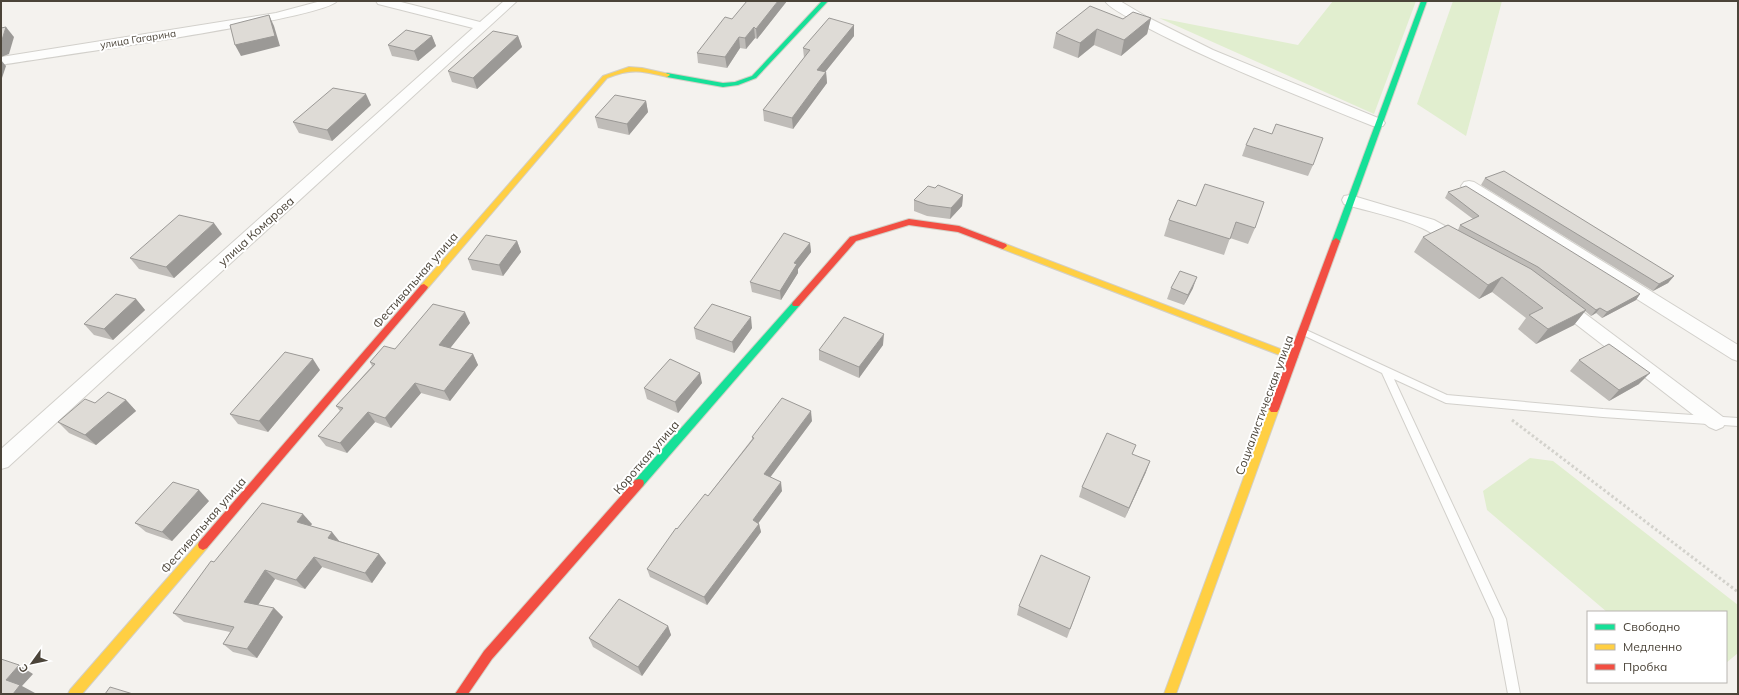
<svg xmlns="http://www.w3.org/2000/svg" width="1739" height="695" viewBox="0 0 1739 695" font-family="Mulish,sans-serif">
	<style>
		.green { fill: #e1eecf }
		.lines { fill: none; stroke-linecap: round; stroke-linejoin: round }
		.lane-casing { stroke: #d2d0cb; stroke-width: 2 }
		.street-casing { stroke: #d2d0cb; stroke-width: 2 }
		.fast-casing { stroke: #d3cfc5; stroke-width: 2 }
		.slow-casing { stroke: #d3cfc5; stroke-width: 2 }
		.jam-casing { stroke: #d3cfc5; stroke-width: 2 }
		.path { stroke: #d3d2cc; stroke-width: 3; stroke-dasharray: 2.5 2.5; stroke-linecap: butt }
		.lane { fill: #fdfdfc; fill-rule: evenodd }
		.street { fill: #fdfdfc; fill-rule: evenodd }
		.fast { fill: #16e098; fill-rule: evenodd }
		.slow { fill: #ffcf43; fill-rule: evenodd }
		.jam { fill: #f24e42; fill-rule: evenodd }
		.wall { fill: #bfbcb8 }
		.shaded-wall { fill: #9b9996 }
		.building { fill: #dedbd6; stroke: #9b9996 }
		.labels { text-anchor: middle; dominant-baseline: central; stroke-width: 4; stroke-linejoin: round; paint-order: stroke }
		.far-street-label { font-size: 10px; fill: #4b4439; stroke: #fff }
		.street-label { font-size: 12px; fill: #4b4439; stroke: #fff }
	</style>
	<rect width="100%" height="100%" fill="#f4f2ee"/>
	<g class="green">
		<polygon points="1333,1 1416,1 1374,114 1159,18 1298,45"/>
		<polygon points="1453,1 1502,1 1466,136 1417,104"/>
		<polygon points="1530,458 1553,461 1738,605 1738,653 1726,663 1726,612 1607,612 1487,510 1483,491"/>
	</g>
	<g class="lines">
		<defs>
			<polygon id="lane" points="1304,329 1447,395 1603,409 1738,418 1738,426 1603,417 1446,403 1394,379 1506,619 1520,694 1508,694 1494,619 1382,373 1301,334 1300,332 1301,330"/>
			<g id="street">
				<path d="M 321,1 L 337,1 C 325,19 42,58 1,65 L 1,57 L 276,13 Z"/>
				<polygon points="376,1 397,1 480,22 504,1 517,1 8,467 1,469 1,449 473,28 378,4"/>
				<path d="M 1105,1 L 1120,1 L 1147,17 L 1213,50 L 1383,120 L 1385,123 L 1383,126 L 1373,126 C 1296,95 1219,65 1146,27 C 1136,21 1111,10 1105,1 Z"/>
				<polygon points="1469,181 1474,182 1738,345 1738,361 1732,359 1464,190 1461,186 1464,182"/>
				<path d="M 1350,195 L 1434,220 L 1465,237 L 1467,241 L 1465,245 C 1450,249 1436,234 1422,228 C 1398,217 1370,212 1344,204 L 1342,200 L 1344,196 Z"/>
				<polygon points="1561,298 1567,300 1723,417 1726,422 1723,427 1716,430 1709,427 1555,308 1552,304 1555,300"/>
			</g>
			<g id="fast">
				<polygon points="822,1 828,1 756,78 738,85 723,87 667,77 664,75 667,73 723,83 735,82 752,76"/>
				<polygon points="1421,1 1427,1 1340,241 1339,243 1333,243 1332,241"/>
				<polygon points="796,301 800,304 799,306 643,486 639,487 635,486 634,483 635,480 793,302"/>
			</g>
			<g id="slow">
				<path d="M 629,67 L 642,68 L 669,74 L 670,75 L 667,77 C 642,71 632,68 607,78 L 427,289 L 421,289 L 420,287 L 421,285 L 603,76 Z"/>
				<polygon points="1003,243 1296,355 1298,357 1296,359 1290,359 1000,248 999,246 1000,244"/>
				<polygon points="1274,405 1277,406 1279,409 1176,694 1164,694 1269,409 1271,406"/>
				<polygon points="203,540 207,542 208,545 207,548 82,694 68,694 70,690 199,542"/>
			</g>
			<g id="jam">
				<polygon points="909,219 959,226 1006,244 1007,246 1003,249 1000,248 958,232 909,225 856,241 799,306 793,306 792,304 793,302 850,237"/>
				<polygon points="1336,238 1340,241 1279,409 1277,412 1271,412 1269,409 1332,241"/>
				<polygon points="424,284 428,287 427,289 207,548 203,550 199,548 198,545 199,542 421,285"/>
				<polygon points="639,479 643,480 644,483 643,486 492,659 468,694 455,694 484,651 635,480"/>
			</g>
		</defs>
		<use href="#lane" class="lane-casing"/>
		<use href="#street" class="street-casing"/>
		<use href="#fast" class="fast-casing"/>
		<use href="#slow" class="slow-casing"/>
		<use href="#jam" class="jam-casing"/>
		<polyline class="path" points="1512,420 1738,592"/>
		<use href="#lane" class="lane"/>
		<use href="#street" class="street"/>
		<use href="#fast" class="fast"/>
		<use href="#slow" class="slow"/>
		<use href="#jam" class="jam"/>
	</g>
	<g class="wall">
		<polygon points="787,1 757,39 755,38 746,49 740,48 727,68 698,63 697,53 732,19"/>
		<polygon points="1151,18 1147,34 1121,56 1094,45 1078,58 1053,48 1056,33 1123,19"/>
		<polygon points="854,25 854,36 825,72 826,72 827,83 793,129 764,121 763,110 804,58 803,48"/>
		<polygon points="432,36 436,46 418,61 392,56 388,45"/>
		<polygon points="518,36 522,47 477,89 452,82 448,71"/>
		<polygon points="646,101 648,112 629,135 598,128 595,117"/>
		<polygon points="371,105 332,141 299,133 293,122"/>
		<polygon points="1246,145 1313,165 1308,176 1242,156"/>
		<polygon points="1485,178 1674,276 1668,283 1653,291 1481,185"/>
		<polygon points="935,188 963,195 962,206 950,219 927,216 914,211 914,200"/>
		<polygon points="1448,192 1640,294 1636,300 1602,318 1596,313 1591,316 1585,311 1574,325 1536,344 1518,329 1526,318 1492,292 1479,299 1414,252 1423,237 1458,230 1460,225 1473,219 1445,198"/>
		<polygon points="1178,200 1255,228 1248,244 1230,238 1224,255 1164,236 1169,220"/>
		<polygon points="222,234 174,278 139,269 130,258"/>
		<polygon points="517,241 521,252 503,276 472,270 468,259"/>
		<polygon points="810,243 811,252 798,269 798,273 781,300 752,292 750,282"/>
		<polygon points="1171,288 1193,288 1184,305 1167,299"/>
		<polygon points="136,299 145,310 113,340 94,335 84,324"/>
		<polygon points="470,323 450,348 473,354 478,365 450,401 421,393 391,428 375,422 347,453 326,446 318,436 340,411 336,406 372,366 370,362 395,349"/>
		<polygon points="694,328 752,328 734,353 696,339"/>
		<polygon points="883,345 859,378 819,360 819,350"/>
		<polygon points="1579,360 1639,384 1609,401 1570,371"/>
		<polygon points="320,370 268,432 238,424 230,414"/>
		<polygon points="702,383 678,413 647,399 644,388"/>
		<polygon points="126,400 136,411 96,445 69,433 58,422 95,403"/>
		<polygon points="812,421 770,477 782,491 758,523 759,524 761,532 707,605 650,577 647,569 677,529 708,496 752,439 752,437"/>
		<polygon points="1146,472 1125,518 1079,497 1082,487"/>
		<polygon points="209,501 172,541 146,532 135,523"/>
		<polygon points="312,524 310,526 339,541 379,554 386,563 372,583 322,567 305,589 275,579 258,605 274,608 283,617 257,658 233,652 223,644 230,632 184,622 173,613 214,562"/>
		<polygon points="1090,577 1067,638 1017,615 1019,606"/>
		<polygon points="668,626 671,635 642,676 593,647 589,638"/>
	</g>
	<g class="shaded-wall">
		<polygon points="778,1 787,1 757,39 756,29"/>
		<polygon points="269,15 274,26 280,46 241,56 235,45"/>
		<polygon points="1151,18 1147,34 1121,56 1124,40"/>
		<polygon points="854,25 854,36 818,81 817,70"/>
		<polygon points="6,27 14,37 9,54 1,57 1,43"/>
		<polygon points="754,27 755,38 746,49 745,38"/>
		<polygon points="1097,29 1094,45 1078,58 1080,43"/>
		<polygon points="432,36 436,46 418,61 414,51"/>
		<polygon points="518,36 522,47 477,89 473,78"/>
		<polygon points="739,37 740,48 727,68 725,57"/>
		<polygon points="1,60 6,66 1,81"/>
		<polygon points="826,72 827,83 793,129 792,118"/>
		<polygon points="366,94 371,105 332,141 327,130"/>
		<polygon points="646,101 648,112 629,135 627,124"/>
		<polygon points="963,195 962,206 950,219 951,208"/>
		<polygon points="214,223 222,234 174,278 166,267"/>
		<polygon points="517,241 521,252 503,276 499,265"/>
		<polygon points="810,243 811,252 798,269 798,273 781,300 780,291 794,263"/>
		<polygon points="1674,276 1668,283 1653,291 1659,284"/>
		<polygon points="1197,277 1193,288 1184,305 1188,295"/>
		<polygon points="1502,277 1492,292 1479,299 1488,285"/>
		<polygon points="1640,294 1636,300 1602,318 1607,312"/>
		<polygon points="136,299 145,310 113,340 104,329"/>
		<polygon points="1600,308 1596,313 1591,316 1596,310"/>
		<polygon points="1586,310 1574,325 1536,344 1548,329"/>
		<polygon points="465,312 470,323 444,356 439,345"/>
		<polygon points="751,317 752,328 734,353 732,342"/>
		<polygon points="884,334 883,345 859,378 859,367"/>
		<polygon points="473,354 478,365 450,401 444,391"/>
		<polygon points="313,359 320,370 268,432 259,421"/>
		<polygon points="700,373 702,383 678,413 675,402"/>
		<polygon points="1650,373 1639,384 1609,401 1619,390"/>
		<polygon points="415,383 421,393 391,428 385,418"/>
		<polygon points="126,400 136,411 96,445 85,435"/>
		<polygon points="811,411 812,421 766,483 764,474"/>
		<polygon points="368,412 375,422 347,453 340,443"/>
		<polygon points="1150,461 1146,472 1125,518 1129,508"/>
		<polygon points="781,482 782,491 754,529 753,520"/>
		<polygon points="199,490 209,501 172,541 162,532"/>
		<polygon points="303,514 312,524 306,532 297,522"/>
		<polygon points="759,524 761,532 707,605 704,597"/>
		<polygon points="332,532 340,542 328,538"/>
		<polygon points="379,554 386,563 372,583 365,573"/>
		<polygon points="314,557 322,567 305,589 296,580"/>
		<polygon points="265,570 275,579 254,611 244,602"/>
		<polygon points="274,608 283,617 257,658 247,649"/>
		<polygon points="668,626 671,635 642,676 638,667"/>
		<polygon points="19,665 33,674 22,686 35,693 34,694 13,694 6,680"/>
	</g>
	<g class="building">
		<polygon points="747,1 778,1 756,29 754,27 745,38 739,37 725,57 697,53 725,17 732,19"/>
		<polygon points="1090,6 1123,19 1133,12 1151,18 1124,40 1097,29 1080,43 1056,33"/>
		<polygon points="269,15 275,36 235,45 230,25"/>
		<polygon points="829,18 854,25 817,70 826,72 792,118 763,110 810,50 803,48"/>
		<polygon points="6,27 1,43 1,28"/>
		<polygon points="406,30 432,36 414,51 388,45"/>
		<polygon points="493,31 518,36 473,78 448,71"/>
		<polygon points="333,88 366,94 327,130 293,122"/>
		<polygon points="615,95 646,101 627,124 595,117"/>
		<polygon points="1276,124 1323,138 1313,165 1246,145 1254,128 1272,134"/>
		<polygon points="1504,171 1674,276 1659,284 1485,178"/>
		<polygon points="1205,184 1264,202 1255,228 1236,222 1230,239 1169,220 1178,200 1196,206"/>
		<polygon points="938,185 963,195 951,208 928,205 914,200 928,186 935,188"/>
		<polygon points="1466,186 1640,294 1607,312 1600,308 1596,310 1538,267 1460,225 1479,216 1448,192"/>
		<polygon points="179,215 214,223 166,267 130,258"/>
		<polygon points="1448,225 1531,269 1586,310 1548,329 1529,315 1543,308 1502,277 1488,285 1423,237"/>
		<polygon points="784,233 810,243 794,263 797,264 780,291 750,282"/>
		<polygon points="486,235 517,241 499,265 468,259"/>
		<polygon points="1180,271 1197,277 1188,295 1171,288"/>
		<polygon points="116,294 136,299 104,329 84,324"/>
		<polygon points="433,304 465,312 439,345 473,354 444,391 415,383 385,418 368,412 340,443 318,436 343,408 336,406 375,364 370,362 384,346 395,349"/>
		<polygon points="712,304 751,317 732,342 694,328"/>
		<polygon points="844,317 884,334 859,367 819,350"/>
		<polygon points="1609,344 1650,373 1619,390 1579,360"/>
		<polygon points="285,352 313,359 259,421 230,414"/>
		<polygon points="670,359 700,373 675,402 644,388"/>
		<polygon points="108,392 126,400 85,435 58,422 85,399 95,403"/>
		<polygon points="782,398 811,411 764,474 781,482 753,520 759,524 704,597 647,569 676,528 677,529 705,494 708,496 754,438 752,437"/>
		<polygon points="1107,433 1136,445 1132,454 1150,461 1129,508 1082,487"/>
		<polygon points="173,482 199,490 162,532 135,523"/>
		<polygon points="262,503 303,514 297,522 332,532 328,538 379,554 365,573 314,557 296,580 265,570 244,602 274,608 247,649 223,644 234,627 173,613 211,561 214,562"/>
		<polygon points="1041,555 1090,577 1070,629 1019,606"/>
		<polygon points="619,599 668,626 638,667 589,638"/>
		<polygon points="1,659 19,665 6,680 20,685 13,694 1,694"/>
		<polygon points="110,687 133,694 105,694"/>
	</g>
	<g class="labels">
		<g class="far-street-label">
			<text transform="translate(138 39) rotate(-9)">улица Гагарина</text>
		</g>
		<g class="street-label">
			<text transform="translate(256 231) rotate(-42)">улица Комарова</text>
			<text transform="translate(415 280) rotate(-49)">Фестивальная улица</text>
			<text transform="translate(1264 405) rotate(-70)">Социалистическая улица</text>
			<text transform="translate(646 457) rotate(-49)">Короткая улица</text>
			<text transform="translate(203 525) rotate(-49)">Фестивальная улица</text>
		</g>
	</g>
	<rect width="1739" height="695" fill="none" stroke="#4b4439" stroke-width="4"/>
	<rect x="1587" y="611" width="140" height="72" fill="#ffffff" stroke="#b7b4b0"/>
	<rect x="1595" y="624" width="20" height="6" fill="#16e098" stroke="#b7b4b0"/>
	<text x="1623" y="631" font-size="12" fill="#4b4439">Свободно</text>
	<rect x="1595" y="644" width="20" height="6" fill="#ffcf43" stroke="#b7b4b0"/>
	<text x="1623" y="651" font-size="12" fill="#4b4439">Медленно</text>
	<rect x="1595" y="664" width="20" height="6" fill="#f24e42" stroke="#b7b4b0"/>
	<text x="1623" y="671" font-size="12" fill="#4b4439">Пробка</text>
	<g transform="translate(32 663) rotate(237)" stroke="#ffffff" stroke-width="3" paint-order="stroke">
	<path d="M0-3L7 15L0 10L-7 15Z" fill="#4b4439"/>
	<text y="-6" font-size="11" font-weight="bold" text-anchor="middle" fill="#4b4439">С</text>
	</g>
</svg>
